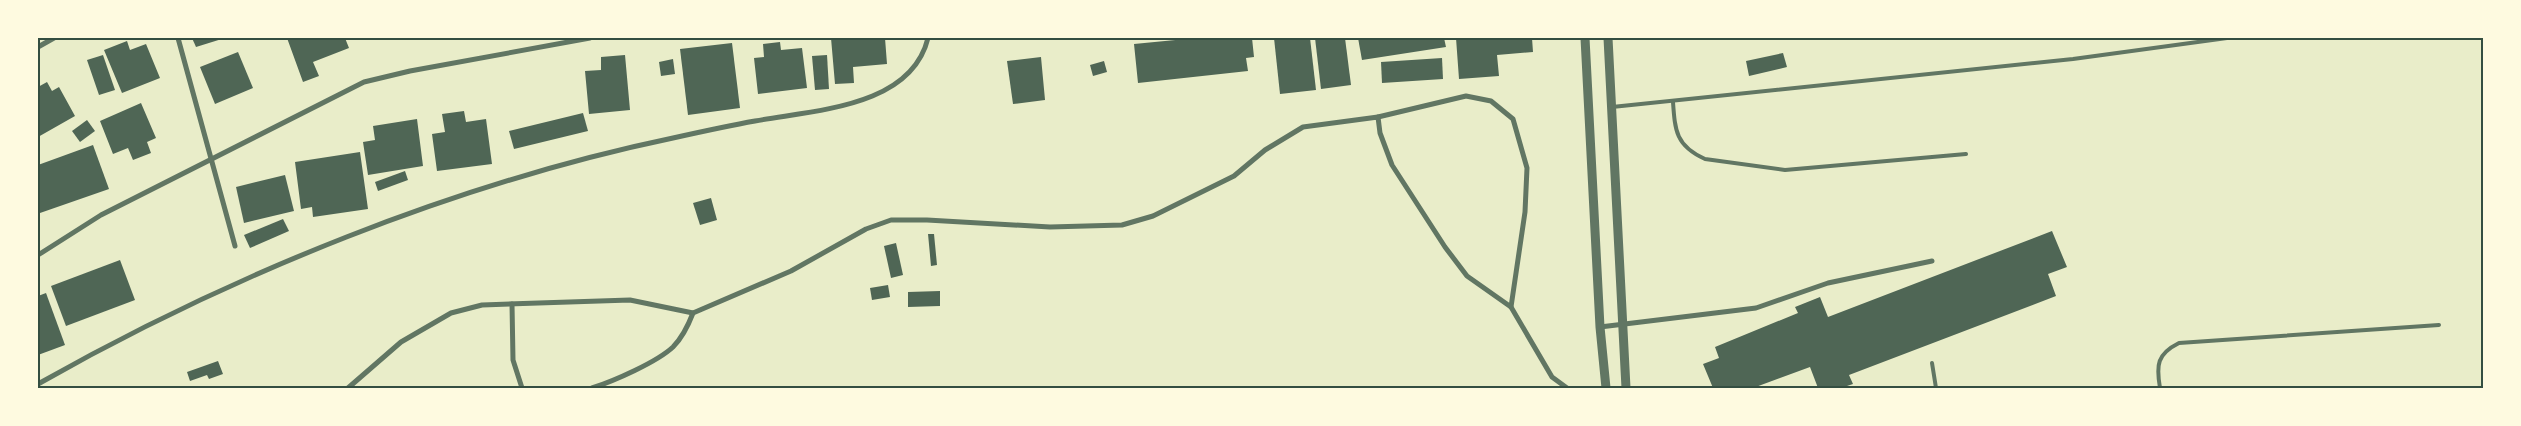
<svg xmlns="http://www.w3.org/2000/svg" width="2521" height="426" viewBox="0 0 2521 426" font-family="'Zilla Slab',serif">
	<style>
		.building { fill: #4f6655 }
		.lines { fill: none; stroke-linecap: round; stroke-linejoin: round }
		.service { stroke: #617663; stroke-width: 4 }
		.minor { stroke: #617663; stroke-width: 5 }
		.tertiary { stroke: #617663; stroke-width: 9 }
		.neatline { fill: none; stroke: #344e41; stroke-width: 2 }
	</style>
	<rect width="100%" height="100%" fill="#e9edc9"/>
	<g class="building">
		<polygon points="192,38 225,38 196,47"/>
		<polygon points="287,38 345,38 349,48 313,62 319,76 303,82"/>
		<polygon points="831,38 885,38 887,64 853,67 854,83 835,84"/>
		<polygon points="1196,38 1252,38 1254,57 1246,58 1248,71 1138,83 1134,44"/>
		<polygon points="1274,38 1310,38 1316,90 1280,94"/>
		<polygon points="1315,38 1345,38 1351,85 1321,89"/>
		<polygon points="1358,38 1444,38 1446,47 1362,60"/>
		<polygon points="1456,38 1532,38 1533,52 1497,55 1499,76 1459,79"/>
		<polygon points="127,41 130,50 146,44 160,78 122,93 104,50"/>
		<polygon points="780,42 781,50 802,48 807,88 758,94 754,58 764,57 763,44"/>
		<polygon points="732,43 740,108 688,115 680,49"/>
		<polygon points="238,52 253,88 215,104 200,67"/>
		<polygon points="1783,53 1787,67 1749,76 1746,61"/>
		<polygon points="103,55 115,90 99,95 87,60"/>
		<polygon points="625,55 630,110 589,114 585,71 601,70 601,57"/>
		<polygon points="827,55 829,89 815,90 812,56"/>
		<polygon points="1041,57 1045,100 1013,104 1007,61"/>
		<polygon points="1442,58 1443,79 1382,83 1381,62"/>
		<polygon points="673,59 675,74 661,76 659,62"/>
		<polygon points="1104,61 1107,72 1093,76 1090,65"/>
		<polygon points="47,82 52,91 59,87 75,116 38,137 38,87"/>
		<polygon points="141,103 156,138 147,142 151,153 133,160 128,148 113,154 100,121"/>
		<polygon points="464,111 466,122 486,119 492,164 437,171 432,134 445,132 442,114"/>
		<polygon points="583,113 588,131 514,149 509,131"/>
		<polygon points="417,119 423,166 368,175 363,142 375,140 373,126"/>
		<polygon points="87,120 95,131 80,142 72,131"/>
		<polygon points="93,145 109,189 40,213 38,205 38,165"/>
		<polygon points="360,152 368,209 313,217 312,207 301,209 295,162"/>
		<polygon points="405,171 408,180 378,191 375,182"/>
		<polygon points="285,175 294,211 244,223 236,187"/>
		<polygon points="711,198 717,220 700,225 693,203"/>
		<polygon points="283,219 289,231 250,248 244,235"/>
		<polygon points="2052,231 2067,267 2048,274 2056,296 1849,375 1853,384 1841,388 1818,388 1810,367 1753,388 1713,388 1703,364 1719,358 1715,347 1798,313 1795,307 1820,297 1828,317"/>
		<polygon points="928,234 934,234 937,265 931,266"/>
		<polygon points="896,243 903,275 891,278 884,246"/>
		<polygon points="120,260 135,300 66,326 51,286"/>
		<polygon points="888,285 890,297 872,300 870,288"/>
		<polygon points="940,291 940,306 908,307 908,292"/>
		<polygon points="46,293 65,345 38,355 38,296"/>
		<polygon points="218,361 223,374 209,379 207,375 190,381 187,372"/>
	</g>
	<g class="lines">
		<g class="service">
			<path d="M 1673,102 C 1675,131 1676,146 1705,159 L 1785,170 L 1966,154"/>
			<polyline points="1612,107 2073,59 2227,38"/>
			<polyline points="1932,363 1936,388"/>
			<path d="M 2160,388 C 2156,365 2157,354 2179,343 L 2439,325"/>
		</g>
		<g class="minor">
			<polyline points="178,38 235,246"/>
			<polyline points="38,47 54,38"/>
			<polyline points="1378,117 1466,96 1491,101 1513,119 1527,168 1525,212 1511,307"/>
			<polyline points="38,255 101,215 364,82 410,71 590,38"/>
			<polyline points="512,304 513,360 522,388"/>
			<polyline points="1600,327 1756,308 1828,283 1932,261"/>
			<path d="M 38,384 C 230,275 457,183 673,138 C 700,132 727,126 755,121 C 813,110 911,108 928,38"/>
			<polyline points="348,388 401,342 451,313 482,305 630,300 693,313"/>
			<path d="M 592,388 C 614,381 657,362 673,347 C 683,337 688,326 693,313 L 791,271 L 866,229 L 891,220 L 927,220 L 1050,227 L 1122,225 L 1153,216 L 1234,176 L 1265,150 L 1303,127 L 1378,117 L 1380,133 L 1392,165 L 1445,247 L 1467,276 L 1511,307 L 1552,377 L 1567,388"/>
		</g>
		<g class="tertiary">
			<polyline points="1585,38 1600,327 1606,388"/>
			<polyline points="1608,38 1626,388"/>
		</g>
	</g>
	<rect width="2521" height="426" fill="none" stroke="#fefae0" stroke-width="78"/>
	<rect x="39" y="39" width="2443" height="348" class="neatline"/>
</svg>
